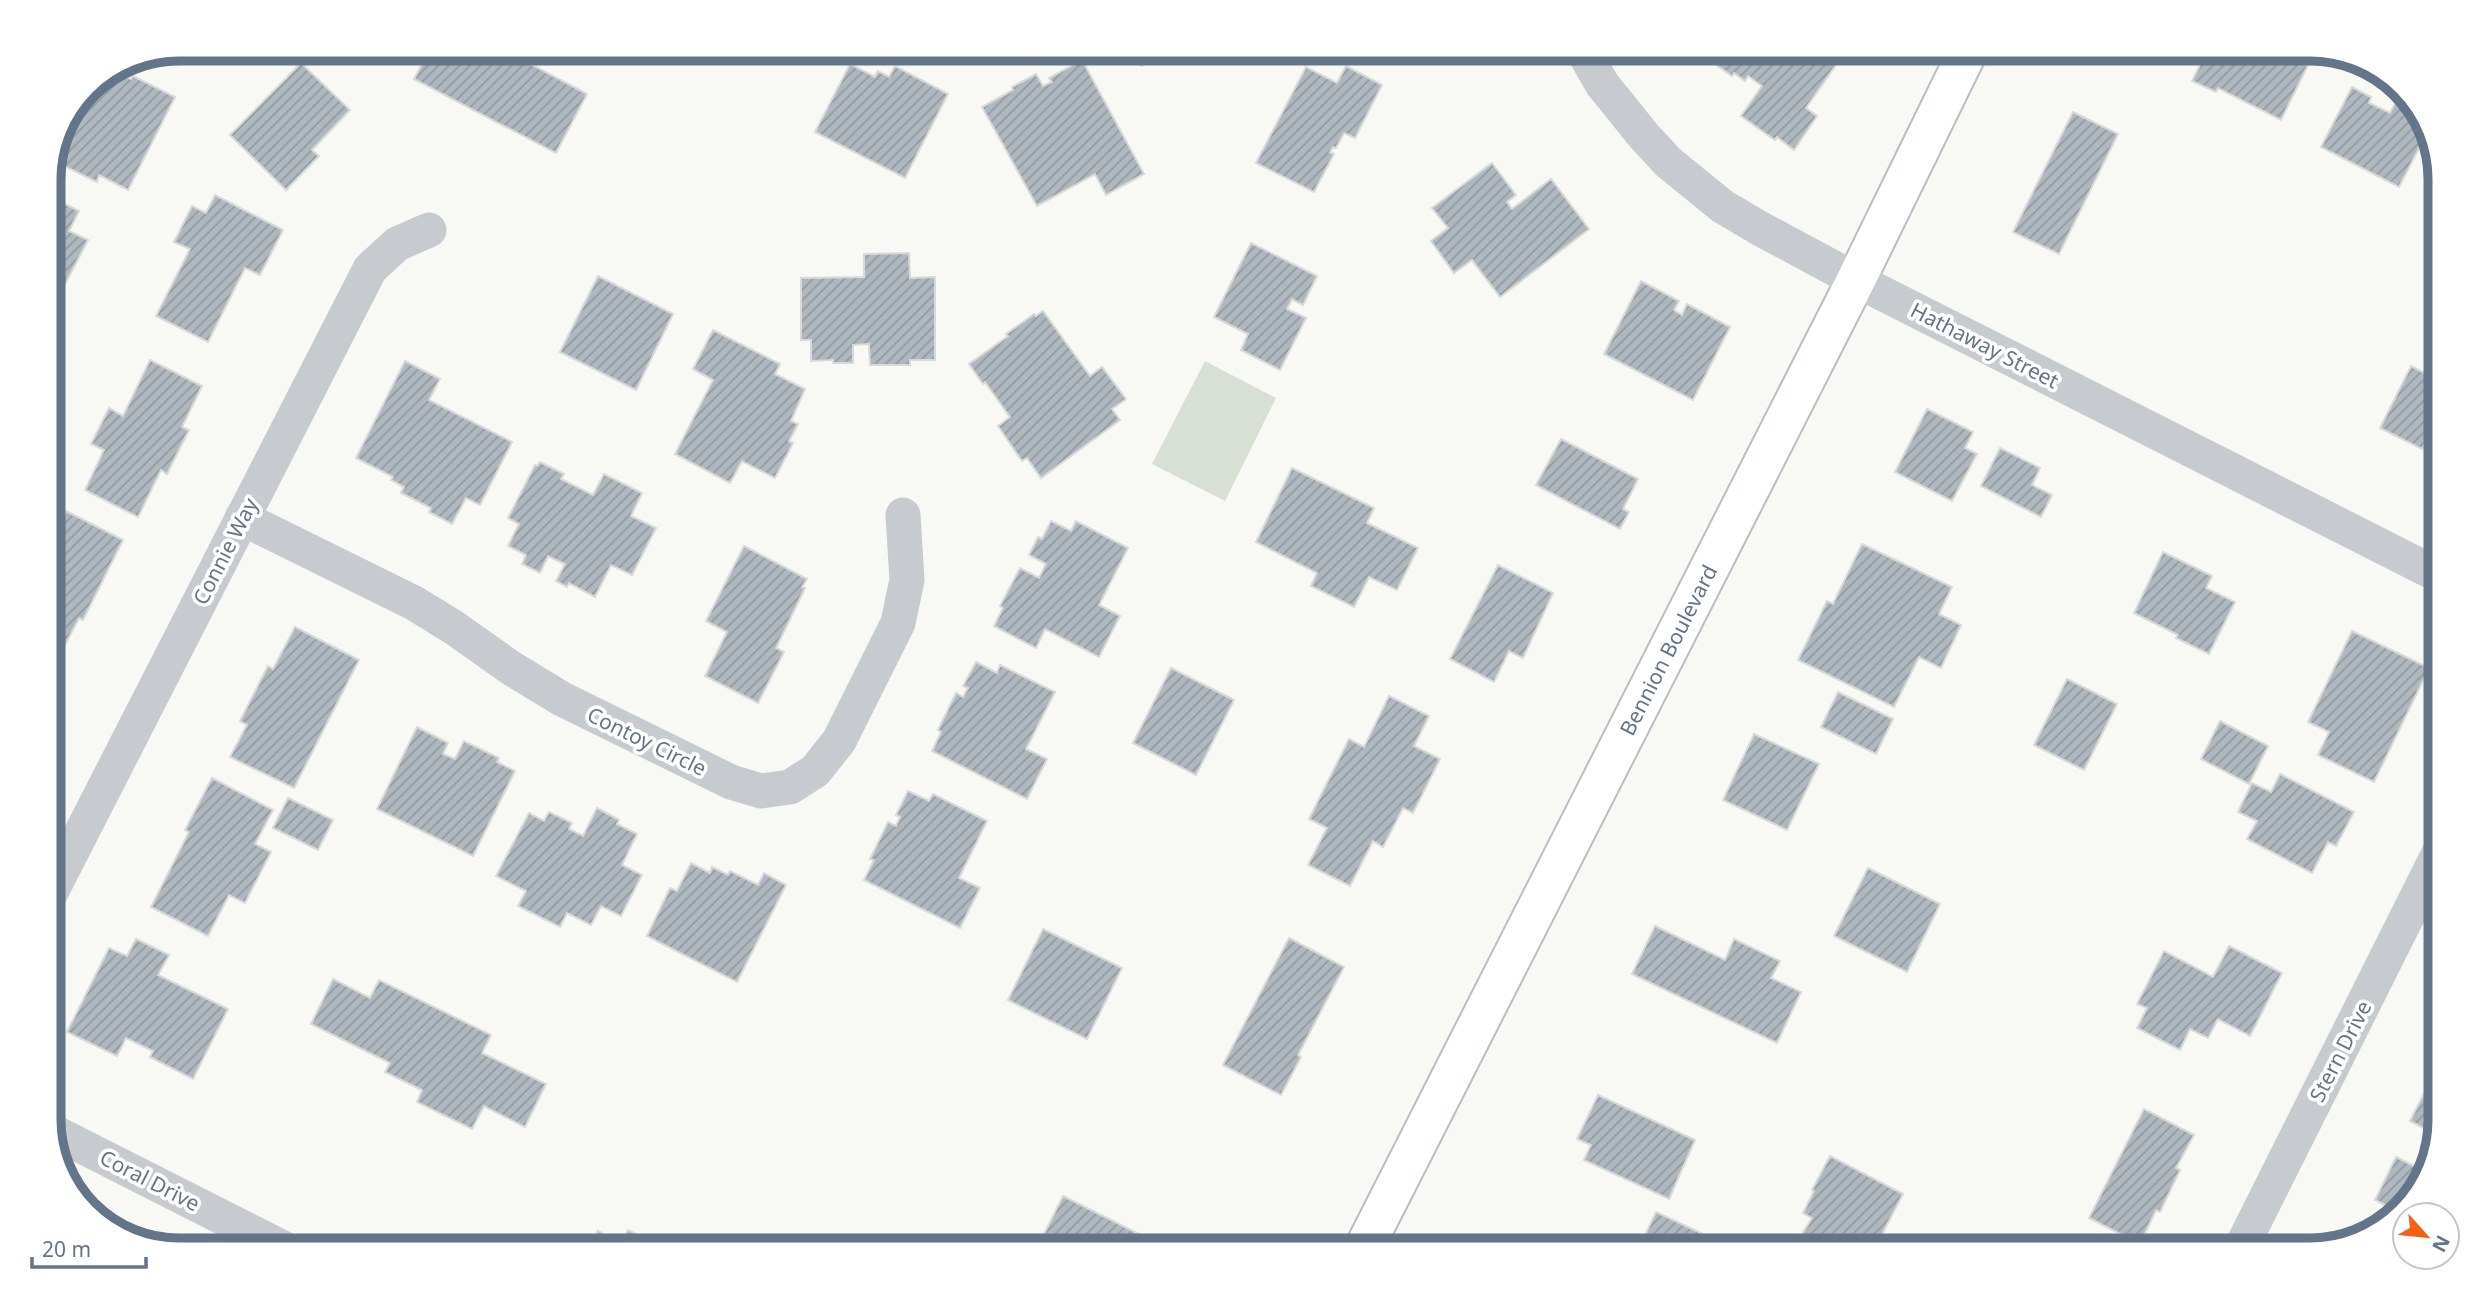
<svg xmlns="http://www.w3.org/2000/svg" width="2489" height="1299" viewBox="0 0 2489 1299" font-family="'Noto Sans',sans-serif">
	<style>
		.green { fill: #d8e0d5 }
		.building { fill: url(#building-hatch); stroke: #d9d9d7; stroke-width: 2 }
		.lines { fill: none; stroke-linecap: round; stroke-linejoin: round }
		.secondary-casing { stroke: #b9bec3; stroke-width: 42 }
		.street { stroke: #c7cbcf; stroke-width: 35 }
		.secondary { stroke: #fff; stroke-width: 38 }
		.labels { text-anchor: middle; dominant-baseline: central; stroke-width: 7; stroke-linejoin: round; paint-order: stroke }
		.street-label { font-size: 21px; fill: #647589; stroke: #fff }
		.rim { fill: none; stroke: #647589; stroke-width: 9 }
	</style>
	<defs>
		<pattern id="building-hatch" width="6" height="6" patternUnits="userSpaceOnUse" patternTransform="scale(1.75)"><rect width="6" height="6" fill="#b0b8bf"/><path d="M-1 1l2-2M0 6l6-6M5 7l2-2" fill="none" stroke="#939aa1"/></pattern>
	</defs>
	<rect width="100%" height="100%" fill="#f8f8f4"/>
	<polygon class="green" points="1205,361 1276,398 1225,501 1152,464"/>
	<g class="building">
		<polygon points="430,49 502,49 587,94 556,153 414,79"/>
		<polygon points="705,49 773,49 708,62"/>
		<polygon points="1109,49 1173,49 1167,62 1149,53 1142,66"/>
		<polygon points="1699,49 1826,49 1840,59 1806,108 1817,116 1794,150 1777,137 1775,140 1741,116 1762,86 1748,76 1745,81 1734,73 1732,76 1712,62 1713,59"/>
		<polygon points="2147,49 2170,49 2166,58"/>
		<polygon points="2208,49 2277,49 2308,65 2281,120 2218,88 2216,92 2192,81"/>
		<polygon points="1082,60 1144,174 1106,195 1095,174 1037,206 982,107 1013,90 1012,87 1036,74 1043,86 1052,82 1049,78"/>
		<polygon points="301,63 350,110 312,150 319,156 286,190 230,135"/>
		<polygon points="850,64 875,77 878,71 889,77 895,66 948,94 905,178 815,132"/>
		<polygon points="1346,66 1382,85 1355,138 1344,133 1336,148 1333,147 1330,152 1334,154 1314,192 1256,163 1306,67 1337,83"/>
		<polygon points="113,70 131,79 133,76 175,97 128,190 99,175 97,182 54,161 87,87"/>
		<polygon points="2352,87 2371,97 2369,103 2390,113 2401,92 2418,107 2428,137 2423,148 2420,146 2399,187 2321,147"/>
		<polygon points="2073,112 2118,134 2059,254 2013,232"/>
		<polygon points="1492,163 1516,195 1507,202 1512,209 1551,179 1589,229 1500,297 1472,260 1454,273 1431,241 1448,228 1432,208"/>
		<polygon points="215,195 283,230 260,275 245,268 208,342 156,316 190,249 174,242 192,206 206,213"/>
		<polygon points="49,196 79,211 69,231 88,240 62,290 49,284"/>
		<polygon points="1251,243 1317,276 1303,305 1292,299 1287,309 1306,318 1280,370 1241,350 1248,334 1214,317"/>
		<polygon points="909,253 910,278 935,277 935,360 910,360 910,365 870,365 869,344 853,345 853,363 833,363 833,360 811,361 811,340 801,340 801,278 864,277 864,254"/>
		<polygon points="598,276 673,314 636,390 560,352"/>
		<polygon points="1641,281 1679,301 1674,310 1682,315 1687,304 1730,327 1693,400 1604,354"/>
		<polygon points="1043,311 1090,376 1102,367 1126,399 1112,409 1120,420 1041,478 1027,458 1022,461 998,426 1010,417 985,382 983,384 969,364 1008,336 1006,334 1034,314 1036,316"/>
		<polygon points="713,330 780,364 775,374 805,389 791,421 798,424 789,441 793,443 775,478 742,461 730,483 675,454 713,380 693,369"/>
		<polygon points="150,360 202,386 182,427 189,430 167,474 161,470 138,517 85,490 104,450 91,444 109,408 123,416"/>
		<polygon points="405,361 440,379 429,400 512,442 480,505 466,498 452,524 429,512 431,508 401,493 404,487 391,480 393,477 356,458"/>
		<polygon points="2411,366 2440,381 2440,437 2431,432 2422,449 2380,428"/>
		<polygon points="1927,409 1973,432 1965,448 1977,454 1952,501 1895,472"/>
		<polygon points="1561,439 1638,479 1623,509 1629,512 1620,529 1536,485"/>
		<polygon points="2000,448 2040,468 2032,485 2052,495 2041,517 1981,486"/>
		<polygon points="540,462 564,474 561,479 593,495 604,474 642,493 631,516 656,528 632,575 611,565 595,597 569,583 567,587 556,581 565,564 548,556 540,573 522,564 526,555 508,546 519,524 508,518 535,465 537,466"/>
		<polygon points="1292,468 1374,508 1367,523 1418,548 1397,590 1369,577 1354,607 1311,586 1317,573 1256,542"/>
		<polygon points="66,511 123,540 83,620 79,618 54,666 49,664 49,543"/>
		<polygon points="1051,521 1071,531 1076,521 1128,548 1099,605 1120,616 1099,657 1045,629 1036,648 994,626 1003,608 1000,606 1020,568 1039,578 1046,564 1029,555 1038,537 1042,539"/>
		<polygon points="1862,544 1952,587 1939,614 1961,625 1941,668 1919,657 1894,707 1798,660 1827,601 1833,604"/>
		<polygon points="744,546 807,579 802,587 805,588 776,648 784,652 758,703 705,676 727,632 706,621"/>
		<polygon points="2163,552 2212,576 2206,588 2235,602 2209,654 2176,638 2178,635 2134,613"/>
		<polygon points="1498,565 1553,593 1523,658 1509,651 1494,682 1450,659"/>
		<polygon points="295,627 359,660 294,788 230,757 247,725 240,721 268,666 273,669"/>
		<polygon points="2352,631 2429,668 2374,782 2318,755 2329,732 2308,722"/>
		<polygon points="976,662 997,673 1000,665 1055,692 1026,749 1047,759 1027,799 932,751 941,732 938,730 956,693 963,697 968,688 963,686"/>
		<polygon points="1171,668 1234,700 1196,775 1133,743"/>
		<polygon points="2067,679 2117,704 2084,770 2034,745"/>
		<polygon points="1838,692 1893,719 1876,754 1821,727"/>
		<polygon points="1389,696 1429,716 1414,746 1440,759 1413,813 1403,808 1383,847 1373,841 1350,886 1308,865 1327,828 1309,819 1349,739 1364,747"/>
		<polygon points="2220,721 2268,746 2249,784 2201,759"/>
		<polygon points="417,727 448,743 443,754 455,759 464,741 499,758 497,762 515,771 473,856 377,809"/>
		<polygon points="1754,734 1819,764 1787,830 1723,800"/>
		<polygon points="2280,774 2354,812 2336,846 2328,842 2312,873 2247,839 2257,821 2238,812 2252,783 2271,792"/>
		<polygon points="212,778 273,810 255,844 271,852 245,903 229,895 208,936 151,907 189,832 185,830"/>
		<polygon points="908,791 929,801 933,794 987,821 959,878 980,888 960,928 864,880 874,860 870,859 888,822 896,826 900,817 896,815"/>
		<polygon points="288,798 333,820 318,850 273,828"/>
		<polygon points="597,808 619,820 617,824 637,834 622,865 642,875 621,916 601,906 591,925 567,913 560,927 518,906 526,891 496,876 529,813 544,821 549,812 572,823 569,829 583,836"/>
		<polygon points="691,863 710,873 712,867 728,875 730,871 758,885 764,873 786,885 737,982 647,936 670,888 677,891"/>
		<polygon points="1868,868 1940,904 1907,972 1834,936"/>
		<polygon points="1655,926 1725,960 1734,939 1780,961 1771,978 1801,992 1777,1043 1632,974"/>
		<polygon points="1043,929 1122,968 1087,1039 1008,1000"/>
		<polygon points="1289,938 1344,967 1298,1055 1301,1057 1281,1095 1223,1065"/>
		<polygon points="136,939 169,955 158,975 228,1009 193,1079 150,1057 153,1051 126,1038 117,1056 67,1032 109,948 127,956"/>
		<polygon points="2229,946 2282,973 2250,1036 2218,1019 2208,1038 2190,1029 2180,1050 2137,1028 2147,1008 2137,1004 2164,951 2213,977"/>
		<polygon points="333,979 370,998 379,980 491,1035 482,1053 546,1084 525,1127 484,1106 472,1129 417,1102 422,1090 385,1072 390,1063 311,1024"/>
		<polygon points="2440,1062 2440,1120 2437,1135 2410,1121"/>
		<polygon points="1598,1095 1695,1140 1669,1199 1584,1160 1591,1145 1577,1139"/>
		<polygon points="2144,1109 2194,1135 2176,1168 2180,1170 2160,1212 2156,1210 2140,1244 2089,1218"/>
		<polygon points="1830,1156 1903,1194 1878,1242 1883,1245 1881,1250 1792,1250 1812,1218 1803,1213 1814,1191 1812,1190"/>
		<polygon points="2396,1157 2428,1173 2426,1178 2397,1211 2375,1200"/>
		<polygon points="1063,1196 1171,1250 1036,1250"/>
		<polygon points="1656,1212 1703,1234 1695,1250 1638,1250"/>
		<polygon points="628,1230 667,1250 588,1250 598,1231 621,1244"/>
	</g>
	<g class="lines">
		<defs>
			<polyline id="secondary" points="1363,1250 1856,280 1969,49"/>
		</defs>
		<use href="#secondary" class="secondary-casing"/>
		<g class="street">
			<polyline points="1582,49 1602,84 1644,136 1668,162 1722,206 1759,228 1856,280 2440,576"/>
			<polyline points="242,518 414,603 453,627 511,668 562,699 731,782 761,791 790,787 815,771 839,741 898,623 907,580 903,515"/>
			<polyline points="49,896 370,269 397,244 429,230"/>
			<polyline points="50,1130 287,1250"/>
			<polyline points="2240,1250 2440,851"/>
		</g>
		<use href="#secondary" class="secondary"/>
	</g>
	<g class="labels">
		<g class="street-label">
			<text transform="translate(1985 345) rotate(27)">Hathaway Street</text>
			<text transform="translate(225 551) rotate(-63)">Connie Way</text>
			<text transform="translate(1668 650) rotate(-63)">Bennion Boulevard</text>
			<text transform="translate(647 741) rotate(26)">Contoy Circle</text>
			<text transform="translate(2340 1051) rotate(-63)">Stern Drive</text>
			<text transform="translate(150 1180) rotate(27)">Coral Drive</text>
		</g>
	</g>
	<path d="M0 0H2489V1299H0ZM179 61H2310A118 118 0 0 1 2428 179V1120A118 118 0 0 1 2310 1238H179A118 118 0 0 1 61 1120V179A118 118 0 0 1 179 61Z" fill="#fff" fill-rule="evenodd"/>
	<path class="rim" d="M179 61H2310A118 118 0 0 1 2428 179V1120A118 118 0 0 1 2310 1238H179A118 118 0 0 1 61 1120V179A118 118 0 0 1 179 61Z"/>
	<g transform="translate(2426 1236) rotate(117)"><circle r="33" fill="#ffffff" stroke="#c1c8d0" stroke-width="2"/>
	<path d="M0-5L12 26L0 18L-12 26Z" fill="#f56017"/>
	<text y="-10" font-size="19" font-weight="bold" text-anchor="middle" fill="#647589">N</text>
	</g>
	<path d="M32 1257v10h114v-10" fill="none" stroke="#647589" stroke-width="3.5"/>
	<text x="42" y="1257" font-size="21" fill="#647589" stroke="#ffffff" stroke-width="5" paint-order="stroke">20 m</text>
</svg>
